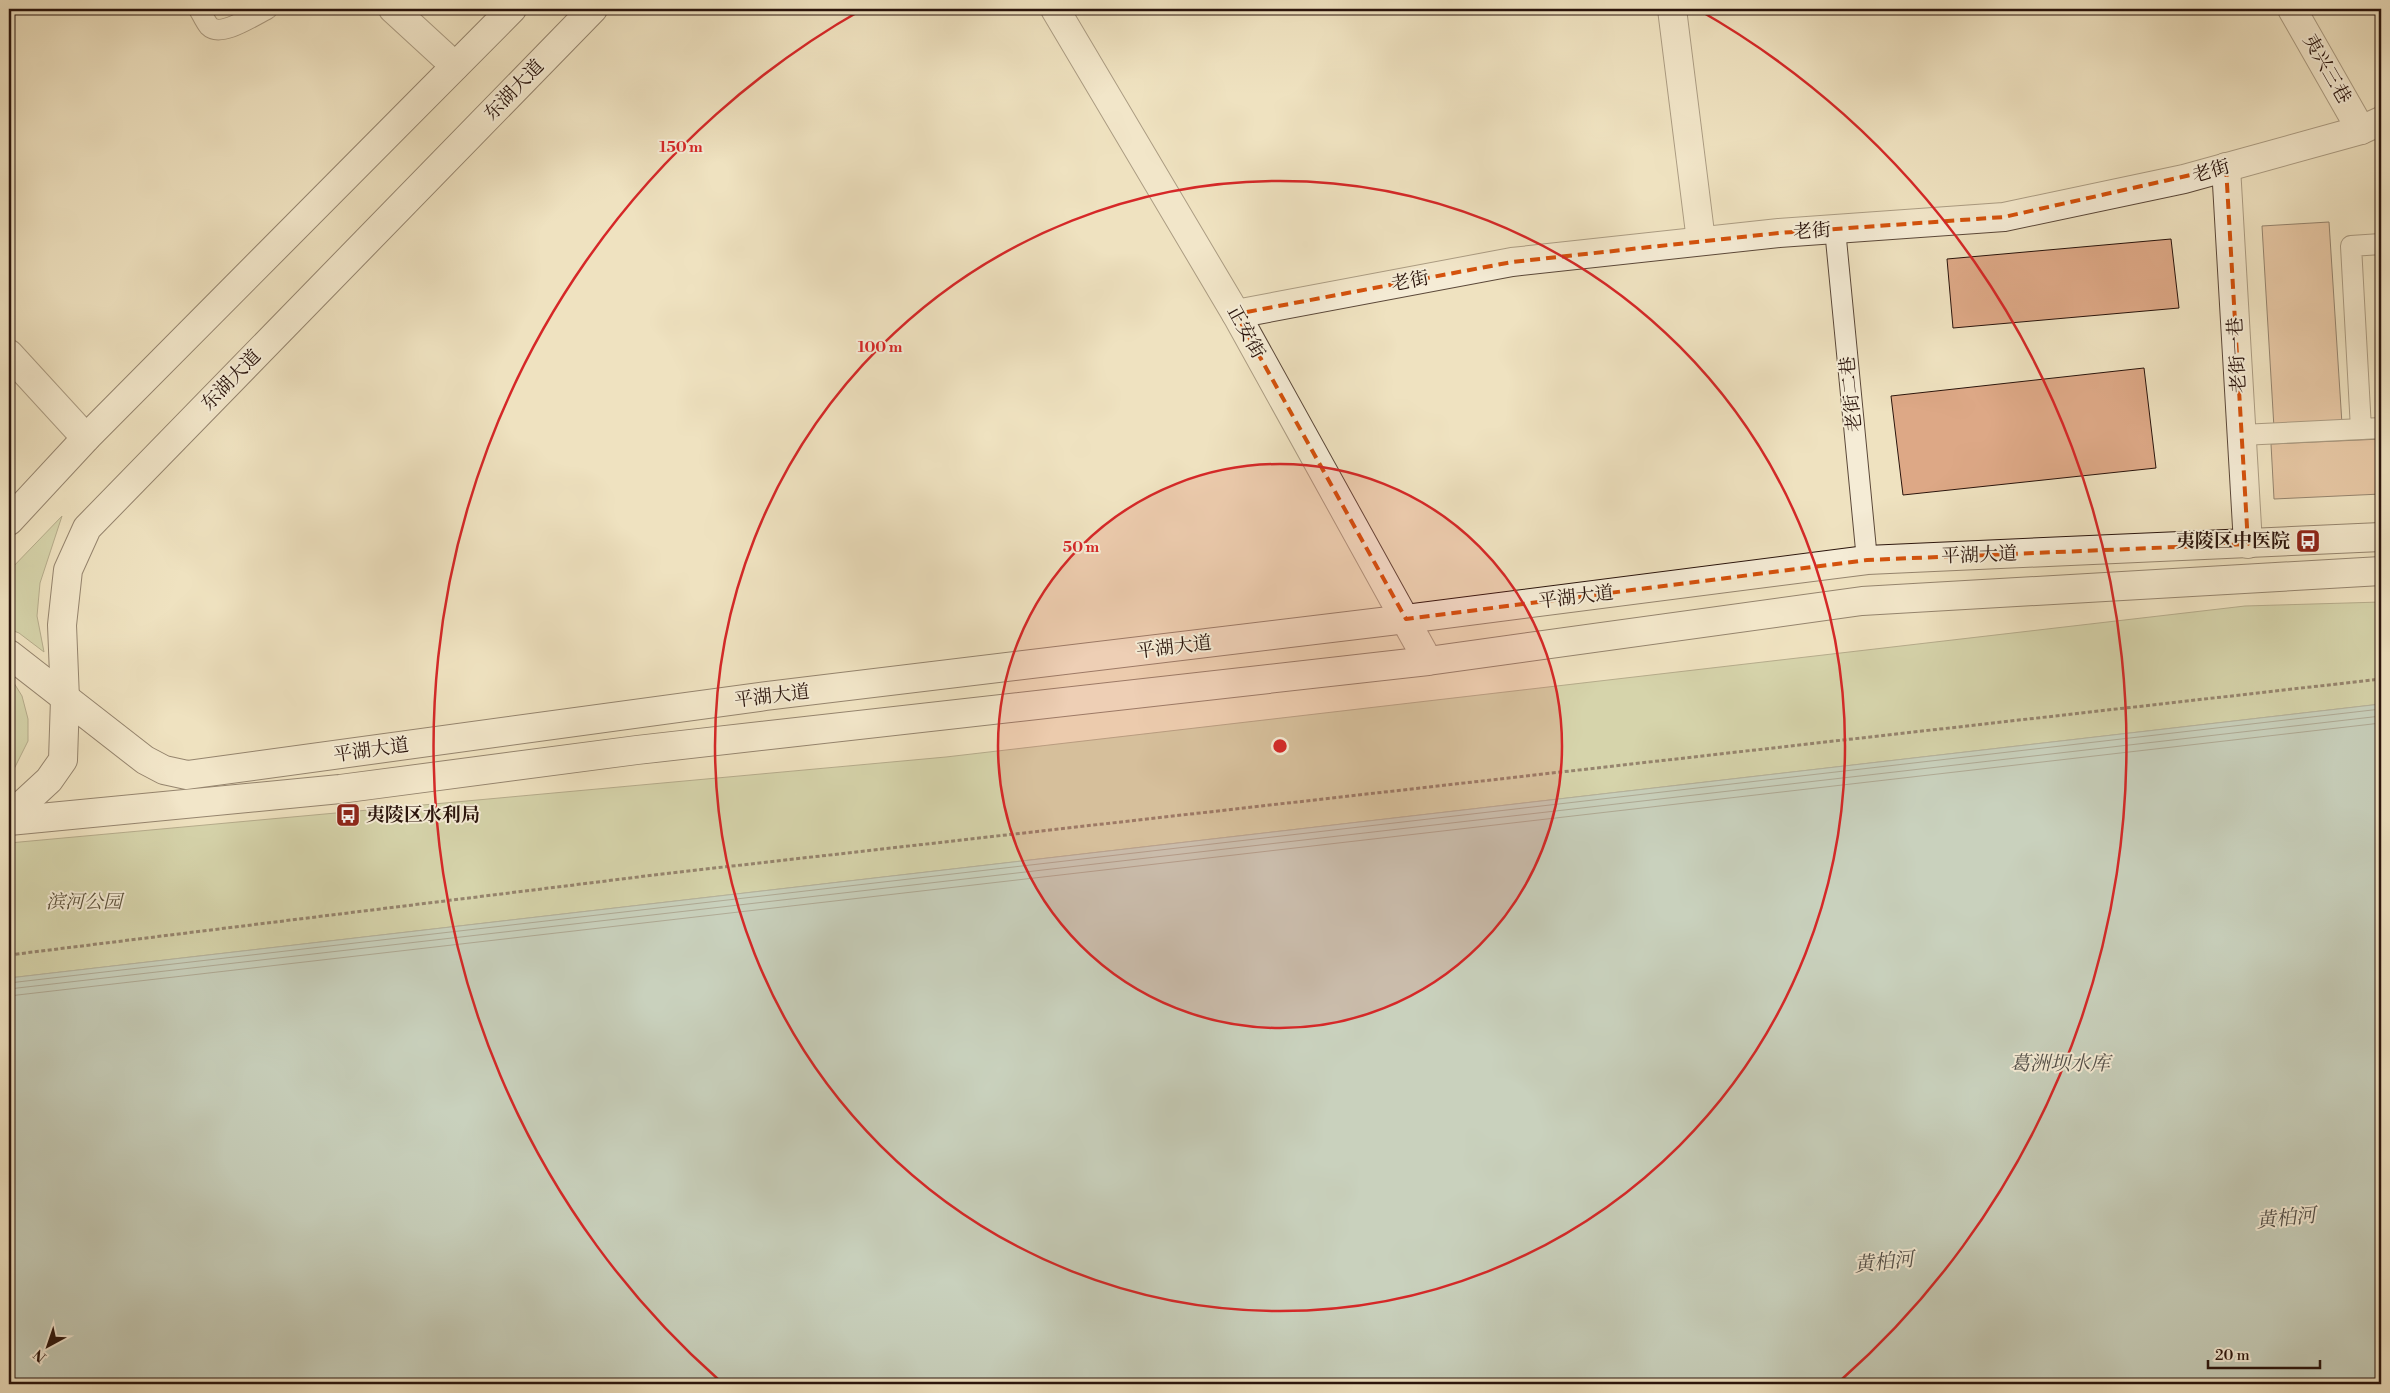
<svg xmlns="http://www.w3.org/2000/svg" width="2390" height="1393" viewBox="0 0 2390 1393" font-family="'Libre Bodoni','Noto Serif SC',serif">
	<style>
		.green { fill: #b9c392; stroke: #726c4f }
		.water { fill: #9cbcba; stroke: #6e7974 }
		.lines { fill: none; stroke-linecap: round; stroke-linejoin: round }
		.shore { stroke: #636863; stroke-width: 1 }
		.building { fill: #dda886; stroke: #2a140c }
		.service-casing { stroke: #5b4839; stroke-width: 22 }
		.minor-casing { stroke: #5b4839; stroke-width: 30 }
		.tertiary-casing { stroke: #5b4839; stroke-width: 30 }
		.secondary-casing { stroke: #2a140c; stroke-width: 30 }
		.path { stroke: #2a140c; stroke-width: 3; stroke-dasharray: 4 2.5; stroke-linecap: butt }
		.service { stroke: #f5ecd6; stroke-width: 20 }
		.minor { stroke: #f5ecd6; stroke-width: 28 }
		.tertiary { stroke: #f5ecd6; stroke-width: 28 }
		.secondary { stroke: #f5ecd6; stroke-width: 28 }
		.marked { fill: none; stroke: #d5520c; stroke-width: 4; stroke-dasharray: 10 6; stroke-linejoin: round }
		.ring { fill: none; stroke: #d62828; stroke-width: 2.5 }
		.labels { text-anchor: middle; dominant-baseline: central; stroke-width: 4; stroke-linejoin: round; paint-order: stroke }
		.street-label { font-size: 19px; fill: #2a140c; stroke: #f5ecd6 }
		.poi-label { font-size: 19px; font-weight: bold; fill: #2a140c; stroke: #f5ecd6; text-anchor: end }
		.park-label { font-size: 19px; font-style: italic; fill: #5c513b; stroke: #f5ecd6 }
		.water-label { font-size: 20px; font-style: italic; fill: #524f49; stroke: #f5ecd6 }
		.centre { fill: #d62828; stroke: #f5ecd6; stroke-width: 2.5 }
		.ring-label { font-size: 15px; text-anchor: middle; font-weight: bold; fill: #d62828; stroke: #f5ecd6; stroke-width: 4; stroke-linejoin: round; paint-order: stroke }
	</style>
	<rect width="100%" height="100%" fill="#efe2c0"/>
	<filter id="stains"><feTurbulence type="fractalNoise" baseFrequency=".004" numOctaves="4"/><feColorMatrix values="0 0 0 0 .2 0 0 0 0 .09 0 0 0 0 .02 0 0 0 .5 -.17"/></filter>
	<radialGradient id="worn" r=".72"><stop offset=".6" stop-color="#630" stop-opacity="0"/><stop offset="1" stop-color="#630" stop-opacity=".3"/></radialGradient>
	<g class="green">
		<polygon points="62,516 40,583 37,616 44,652 19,633 9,629 9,571"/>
		<polygon points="2381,602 2381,704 9,978 9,843 946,757 2245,606"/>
		<polygon points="9,675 22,696 28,719 28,741 14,769 9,772"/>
	</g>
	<polygon class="water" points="2381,704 2381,1384 9,1384 9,978"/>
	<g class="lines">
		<g class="shore">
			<polyline points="9,983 2381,709"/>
			<polyline points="9,989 2381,716"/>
			<polyline points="9,996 2381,723"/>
		</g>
	</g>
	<g class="building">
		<polygon points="2329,222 2342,424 2274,428 2262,226"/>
		<polygon points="2171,239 2179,308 1953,328 1947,259"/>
		<polygon points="2144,368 2156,468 1903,495 1891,396"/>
		<polygon points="2381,439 2381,494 2274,499 2271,444"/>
	</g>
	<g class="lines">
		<defs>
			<g id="service">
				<path d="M 199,9 C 202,14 205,21 209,26 C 221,38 254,15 267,9"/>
				<polyline points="1835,229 1867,560"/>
				<polyline points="2381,244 2351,246 2361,429 2381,428"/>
				<polyline points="2241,435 2361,429"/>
			</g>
			<g id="minor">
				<polyline points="393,9 455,66"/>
				<polyline points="1672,9 1701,241"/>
				<polyline points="2292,9 2361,130"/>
				<polyline points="2226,167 2248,544"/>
				<polyline points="9,354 86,438"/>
			</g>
			<g id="tertiary">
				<polyline points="1055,9 1236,314 1428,661"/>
				<polyline points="1236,314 1512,262 1779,233 2004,217 2184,179 2361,130 2381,121"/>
			</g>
			<g id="secondary">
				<polyline points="9,521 86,438 512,9"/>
				<polyline points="9,654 145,760 164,770 187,775 766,696 1406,619 1867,560 2381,537"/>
				<polyline points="9,810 23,804 49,780 63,760 65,699 62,625 68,570 87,528 593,9"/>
				<polyline points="9,821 340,789 637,750 1428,661 1862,601 2381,571"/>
			</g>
		</defs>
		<use href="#service" class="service-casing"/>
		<use href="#minor" class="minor-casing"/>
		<use href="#tertiary" class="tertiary-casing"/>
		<use href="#secondary" class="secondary-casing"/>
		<polyline class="path" points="9,955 662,874 2381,679"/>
		<use href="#service" class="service"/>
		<use href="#minor" class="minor"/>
		<use href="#tertiary" class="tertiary"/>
		<use href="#secondary" class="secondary"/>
	</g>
	<path d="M0 0H2390V1393H0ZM 2226,167 L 2248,544 L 1867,560 L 1406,619 L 1236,314 L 1512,262 L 1779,233 L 2004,217 Z" fill="#efe2c0" fill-opacity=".55" fill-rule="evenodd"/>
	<path class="marked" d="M 2226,167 L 2248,544 L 1867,560 L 1406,619 L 1236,314 L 1512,262 L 1779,233 L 2004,217 Z"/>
	<circle cx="1280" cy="746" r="282" fill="#d62828" fill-opacity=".12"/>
	<g class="ring">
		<circle cx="1280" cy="746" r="282"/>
		<circle cx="1280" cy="746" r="565"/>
		<path d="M719 1380A847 847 0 0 1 863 9M1697 9A847 847 0 0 1 1841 1380"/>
	</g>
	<defs>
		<symbol id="bus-square" viewBox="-11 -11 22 22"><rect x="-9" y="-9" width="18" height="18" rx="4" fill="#8f2418" stroke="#f5ecd6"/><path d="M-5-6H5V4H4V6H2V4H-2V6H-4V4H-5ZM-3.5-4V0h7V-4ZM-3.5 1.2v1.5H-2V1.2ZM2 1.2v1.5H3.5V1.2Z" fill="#fff"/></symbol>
	</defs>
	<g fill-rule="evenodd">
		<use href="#bus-square" x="2294" y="527" width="28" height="28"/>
		<use href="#bus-square" x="334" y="801" width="28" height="28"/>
	</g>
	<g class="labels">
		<g class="street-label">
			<text transform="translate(2327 69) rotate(60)">夷兴三巷</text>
			<text transform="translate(514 90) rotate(-46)">东湖大道</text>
			<text transform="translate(2211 171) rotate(-16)">老街</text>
			<text transform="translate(1812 231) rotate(-4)">老街</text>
			<text transform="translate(1410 281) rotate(-11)">老街</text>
			<text transform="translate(1246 332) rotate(61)">正安街</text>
			<text transform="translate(2237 355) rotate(-93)">老街一巷</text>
			<text transform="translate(231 380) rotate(-46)">东湖大道</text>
			<text transform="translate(1851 394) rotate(-96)">老街二巷</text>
			<text transform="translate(1979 555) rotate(-2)">平湖大道</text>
			<text transform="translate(1576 597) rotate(-7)">平湖大道</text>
			<text transform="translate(1174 647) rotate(-7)">平湖大道</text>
			<text transform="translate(772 696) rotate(-7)">平湖大道</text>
			<text transform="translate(371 750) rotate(-8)">平湖大道</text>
		</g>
		<g class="poi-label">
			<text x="2290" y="541">夷陵区中医院</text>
			<text x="366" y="815" text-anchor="start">夷陵区水利局</text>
		</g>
		<g class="park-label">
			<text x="84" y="902">滨河公园</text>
		</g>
		<g class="water-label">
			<text x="2060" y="1064">葛洲坝水库</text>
			<text transform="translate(2286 1219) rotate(-6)">黄柏河</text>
			<text transform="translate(1884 1263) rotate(-6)">黄柏河</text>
		</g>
	</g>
	<circle cx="1280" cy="746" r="8" class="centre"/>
	<g class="ring-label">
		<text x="681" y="152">150 m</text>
		<text x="880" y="352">100 m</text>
		<text x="1081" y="552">50 m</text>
	</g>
	<rect width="2390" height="1393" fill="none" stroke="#efe2c0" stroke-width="30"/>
	<rect x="10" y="10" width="2370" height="1373" fill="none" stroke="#2a140c" stroke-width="2.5"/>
	<rect x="15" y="15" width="2360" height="1363" fill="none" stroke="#2a140c"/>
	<g transform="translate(48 1346) rotate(220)" stroke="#f5ecd6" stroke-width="4" paint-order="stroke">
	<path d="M0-4L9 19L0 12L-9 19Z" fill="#2a140c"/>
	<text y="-8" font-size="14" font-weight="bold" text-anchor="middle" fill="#2a140c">N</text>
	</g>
	<path d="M2208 1360v8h112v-8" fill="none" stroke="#2a140c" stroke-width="2.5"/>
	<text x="2215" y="1360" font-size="15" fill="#2a140c" stroke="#f5ecd6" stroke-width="4" paint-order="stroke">20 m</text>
	<rect width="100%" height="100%" filter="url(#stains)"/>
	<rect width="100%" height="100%" fill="url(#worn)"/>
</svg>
